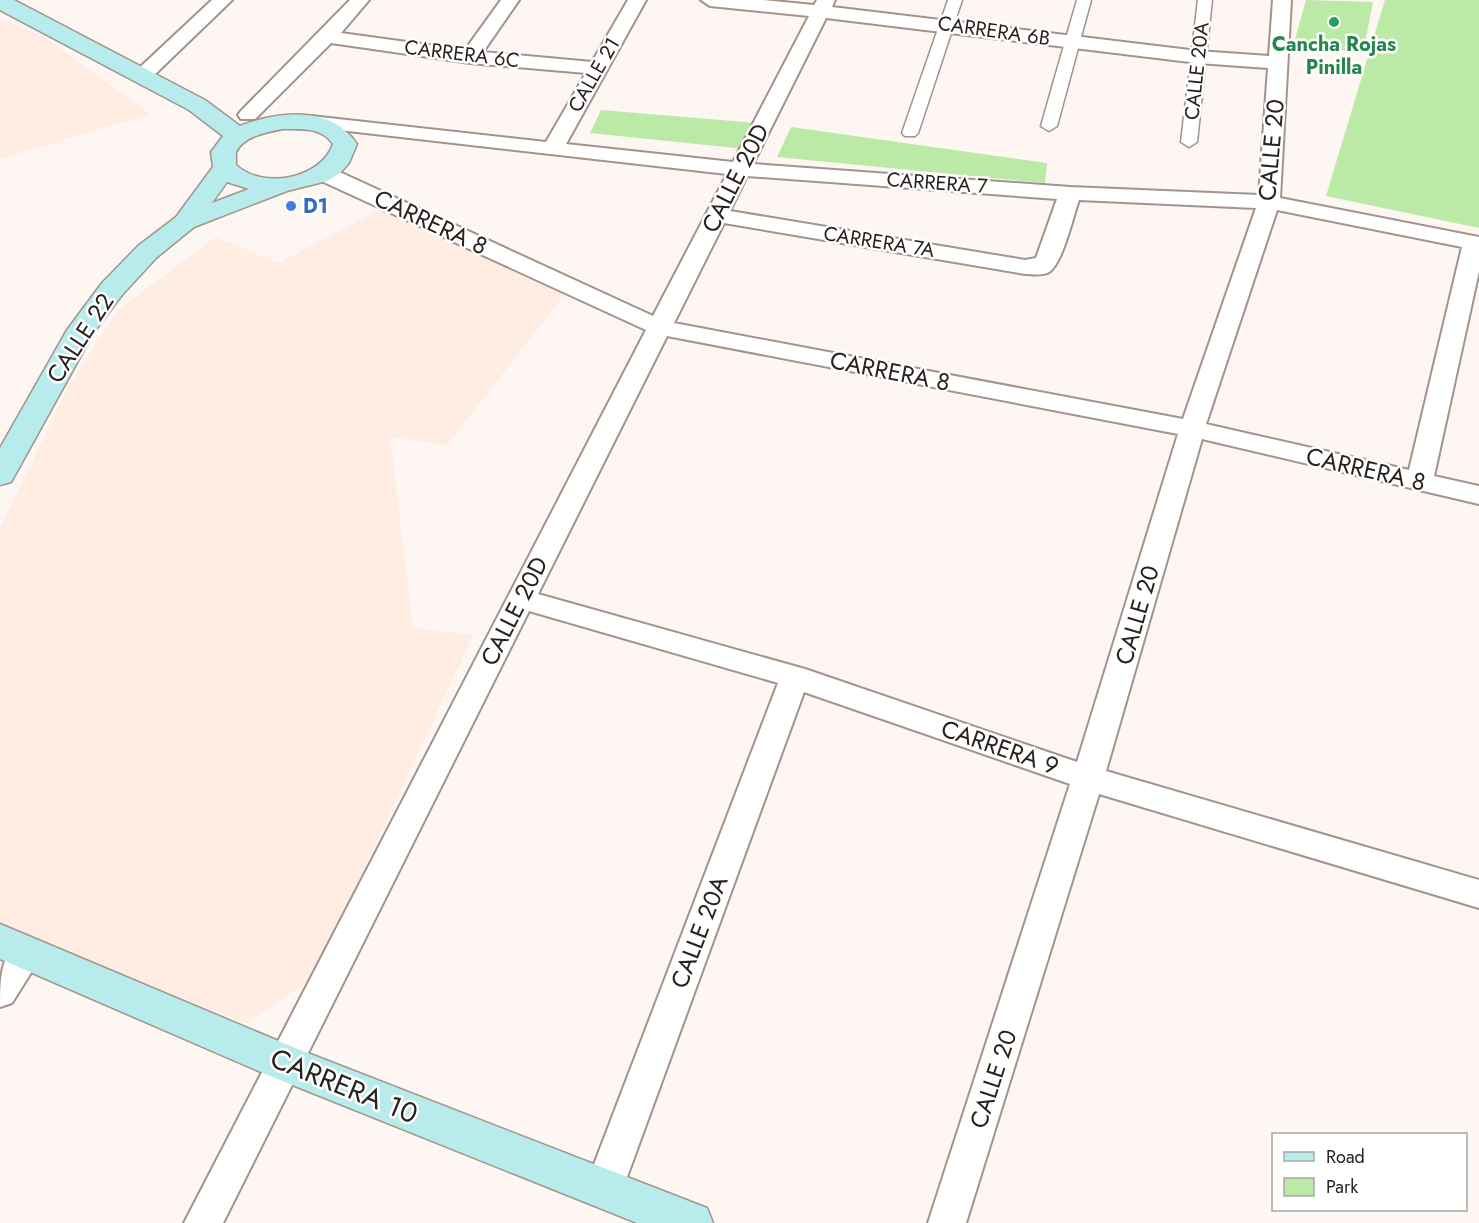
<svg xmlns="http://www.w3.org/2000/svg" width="1479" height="1223" viewBox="0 0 1479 1223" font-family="Jost,sans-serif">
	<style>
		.built { fill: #ffece2 }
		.green { fill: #baeaa6 }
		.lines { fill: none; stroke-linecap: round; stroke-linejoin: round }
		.pedestrian-casing { stroke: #a2948c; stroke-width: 3 }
		.minor-casing { stroke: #a2948c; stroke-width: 4 }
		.secondary-casing { stroke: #a2948c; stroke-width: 3 }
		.pedestrian { fill: #fff; fill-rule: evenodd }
		.minor { fill: #fff; fill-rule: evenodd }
		.secondary { fill: #b8ebeb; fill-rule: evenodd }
		.leisure-dot { fill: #2e9e5b; stroke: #fff; stroke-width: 2 }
		.shop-dot { fill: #3f7fe0; stroke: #fff; stroke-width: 2 }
		.labels { text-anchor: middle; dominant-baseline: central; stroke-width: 5; stroke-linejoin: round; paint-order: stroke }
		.far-street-label { font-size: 20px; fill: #28221f; stroke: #fff }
		.far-leisure-label { font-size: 20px; font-weight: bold; fill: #27864d; stroke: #fff }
		.far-shop-label { font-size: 20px; font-weight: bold; fill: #366cbe; stroke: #fff; text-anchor: start }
		.street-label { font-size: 24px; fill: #28221f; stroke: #fff }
		.near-street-label { font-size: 28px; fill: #28221f; stroke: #fff }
	</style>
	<rect width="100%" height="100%" fill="#fdf6f3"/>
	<g class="built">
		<polygon points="0,19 43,36 150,114 0,159"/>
		<polygon points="380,210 567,291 447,445 390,437 413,628 473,635 313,978 246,1023 0,928 0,528 69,386 118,310 216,237 278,263"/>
	</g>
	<g class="green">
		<polygon points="1306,0 1373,2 1363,53 1294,43"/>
		<polygon points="1385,0 1479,0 1479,228 1326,196"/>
		<polygon points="601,110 756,123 745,149 590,133"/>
		<polygon points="791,127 1047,163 1045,183 777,157"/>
	</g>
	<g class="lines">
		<defs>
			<g id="pedestrian">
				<polygon points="948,0 962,0 918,133 915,136 905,136 902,133"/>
				<polygon points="1077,0 1091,0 1057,126 1049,131 1041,126"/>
				<polygon points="1198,0 1212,0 1197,142 1189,147 1181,142"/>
			</g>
			<g id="minor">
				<polygon points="212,0 232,0 149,80 135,80 132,76 135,72"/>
				<path d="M 350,0 L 369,0 L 341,33 L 465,50 L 501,0 L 519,0 L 483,52 L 592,62 L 628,0 L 646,0 L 566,144 L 733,162 L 809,16 L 710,6 L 701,0 L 763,0 L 814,5 L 817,0 L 835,0 L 832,7 L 1198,51 L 1269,56 L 1273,0 L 1291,0 L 1280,198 L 1479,237 L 1479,271 L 1434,476 L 1479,486 L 1479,504 L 1202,439 L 1106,771 L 1479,880 L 1479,908 L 1099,794 L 966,1223 L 928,1223 L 1070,784 L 804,692 L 623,1188 L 617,1201 L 604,1206 L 591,1201 L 585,1188 L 778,683 L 529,611 L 223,1223 L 184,1223 L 646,330 L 317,179 L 314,174 L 317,169 L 333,169 L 653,316 L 727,174 L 304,126 L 301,122 L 304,118 L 311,116 L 546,142 L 586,73 L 470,63 L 331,43 L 255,119 L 241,119 L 238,115 L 241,111 ZM 826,18 L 1198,63 L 1268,68 L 1259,195 L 1070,187 L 753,164 ZM 747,176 L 1057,199 L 1036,258 L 1025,260 L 730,211 ZM 1079,200 L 1256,208 L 1183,419 L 674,323 L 724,223 L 1025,274 C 1032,274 1043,276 1049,272 C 1063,263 1073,216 1079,200 ZM 1277,210 L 1462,247 L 1409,470 L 1206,424 ZM 667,336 L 1178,434 L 1077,762 L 805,669 L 538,594 Z"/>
				<path d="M 27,937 L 39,942 L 44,952 L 12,1003 L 0,1007 C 0,979 0,949 27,937 Z"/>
			</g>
			<g id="secondary">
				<path d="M 0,0 L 14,0 L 205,100 L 240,126 C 279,111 331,105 357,144 L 349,163 L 340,173 L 327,181 L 287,191 L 194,227 L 156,258 L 122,295 L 94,332 L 15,475 L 11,482 L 0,485 L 0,448 L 67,330 L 102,283 L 138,246 L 176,217 L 213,167 L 211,152 L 223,136 L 189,110 L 0,10 ZM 283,129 C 302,129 321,127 333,144 C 321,179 263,190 236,165 L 236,152 C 244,136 267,132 283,129 ZM 227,182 L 249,189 L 212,203 Z"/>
				<polygon points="0,924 300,1050 707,1208 713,1223 637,1223 270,1076 0,959"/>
			</g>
		</defs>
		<use href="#pedestrian" class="pedestrian-casing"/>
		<use href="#minor" class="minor-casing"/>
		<use href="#secondary" class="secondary-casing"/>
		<use href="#pedestrian" class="pedestrian"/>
		<use href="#minor" class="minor"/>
		<use href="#secondary" class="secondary"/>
	</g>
	<circle class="leisure-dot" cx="1334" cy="22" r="6"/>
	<circle class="shop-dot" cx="291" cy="206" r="6"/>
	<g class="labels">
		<g class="far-street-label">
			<text transform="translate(994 31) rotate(8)">CARRERA 6B</text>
			<text transform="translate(462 54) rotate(7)">CARRERA 6C</text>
			<text transform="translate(1197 71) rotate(-84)">CALLE 20A</text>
			<text transform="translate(594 75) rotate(-60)">CALLE 21</text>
			<text transform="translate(937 183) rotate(4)">CARRERA 7</text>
			<text transform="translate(879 242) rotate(9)">CARRERA 7A</text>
		</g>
		<g class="far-leisure-label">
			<text x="1334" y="44">Cancha Rojas<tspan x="1334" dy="23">Pinilla</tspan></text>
		</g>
		<g class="far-shop-label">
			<text x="303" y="206">D1</text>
		</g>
		<g class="street-label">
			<text transform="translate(1271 150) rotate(-85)">CALLE 20</text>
			<text transform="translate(735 178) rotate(-63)">CALLE 20D</text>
			<text transform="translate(431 222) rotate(25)">CARRERA 8</text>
			<text transform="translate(80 338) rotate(-57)">CALLE 22</text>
			<text transform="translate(890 371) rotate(11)">CARRERA 8</text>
			<text transform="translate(1366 469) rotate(13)">CARRERA 8</text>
			<text transform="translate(514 611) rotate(-63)">CALLE 20D</text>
			<text transform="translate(1137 615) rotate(-74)">CALLE 20</text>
			<text transform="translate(1000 747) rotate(19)">CARRERA 9</text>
			<text transform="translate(699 932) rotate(-69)">CALLE 20A</text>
			<text transform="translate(993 1079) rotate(-72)">CALLE 20</text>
		</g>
		<g class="near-street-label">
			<text transform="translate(344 1086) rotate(22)">CARRERA 10</text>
		</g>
	</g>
	<rect x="1272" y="1133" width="195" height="78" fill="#ffffff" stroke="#a9a7a5" stroke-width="1.5"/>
	<rect x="1284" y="1152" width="30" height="9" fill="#b8ebeb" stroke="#a9a7a5" stroke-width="1.5"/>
	<text x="1326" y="1163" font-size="18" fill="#28221f">Road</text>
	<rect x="1284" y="1178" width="30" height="18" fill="#baeaa6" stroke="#a9a7a5" stroke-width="1.5"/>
	<text x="1326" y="1193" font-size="18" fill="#28221f">Park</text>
</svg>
